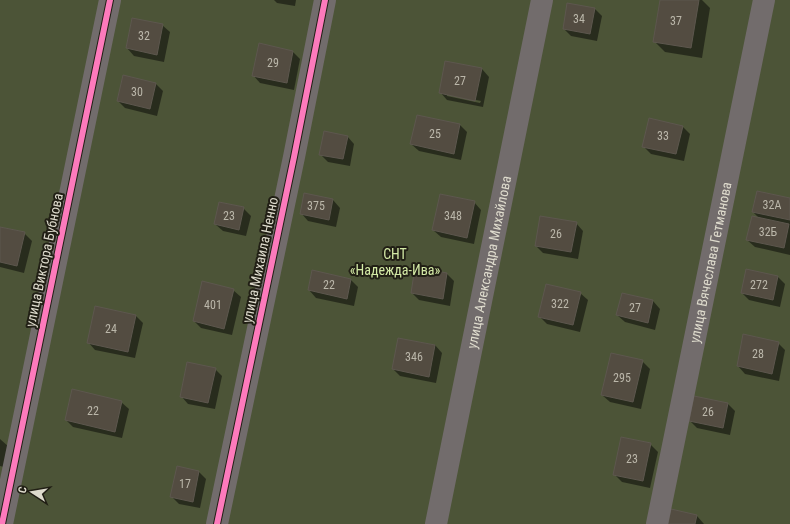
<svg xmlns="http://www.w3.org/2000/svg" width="790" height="524" viewBox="0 0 790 524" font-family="'Roboto Condensed',sans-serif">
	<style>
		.green { fill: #4c5437 }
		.shadow { fill: #0007; fill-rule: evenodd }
		.building { fill: #534c41; stroke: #5d574e }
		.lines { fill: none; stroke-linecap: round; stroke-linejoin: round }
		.minor { stroke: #726c6c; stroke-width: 22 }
		.cycleway-casing { stroke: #211f15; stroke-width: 8 }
		.cycleway { stroke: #fd7abc; stroke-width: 6 }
		.labels { text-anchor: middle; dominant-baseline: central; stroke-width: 4; stroke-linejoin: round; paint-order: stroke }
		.number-label { font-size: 12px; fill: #bbb7aa }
		.park-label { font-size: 14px; fill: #d4eaa6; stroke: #211f15 }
		.street-label { font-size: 14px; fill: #dedbcd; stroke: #211f15 }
	</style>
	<rect width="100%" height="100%" fill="#373427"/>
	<rect class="green" x="0" y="0" width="790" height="524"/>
	<g class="shadow">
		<polygon points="274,0 296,0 295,6 277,3"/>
		<polygon points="661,0 702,0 710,8 702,58 665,52 654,41"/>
		<polygon points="595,9 602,16 597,41 571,36 564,29"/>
		<polygon points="162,25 170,32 164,62 134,56 127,48"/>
		<polygon points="260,44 293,52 300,59 294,90 260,83 253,75"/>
		<path d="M 446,62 L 482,69 L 489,77 L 483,107 L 447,100 L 440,92 ZM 447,94 L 481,101 L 480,103 L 447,96 Z"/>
		<polygon points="124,76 156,84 163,91 157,116 125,108 118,101"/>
		<polygon points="460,125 467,132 461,160 419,151 411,144"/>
		<polygon points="683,127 690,134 684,161 651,154 643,146"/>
		<polygon points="347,136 354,144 350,166 328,162 320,154"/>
		<polygon points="790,199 790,255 755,247 747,240 760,219 753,212"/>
		<polygon points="333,200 340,208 336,227 308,221 301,213"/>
		<polygon points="474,202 481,210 474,244 441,237 433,230"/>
		<polygon points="243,208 251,216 246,236 223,231 215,224"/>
		<polygon points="576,223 583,231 578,259 543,253 536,246"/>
		<polygon points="0,228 24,233 32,241 24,273 0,267"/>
		<polygon points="416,269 447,274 454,281 450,306 419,300 412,293"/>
		<polygon points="778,277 785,284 780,307 749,300 742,293"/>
		<polygon points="351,280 358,287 354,306 316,298 309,290"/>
		<polygon points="233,290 241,297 232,335 201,328 194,321"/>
		<polygon points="580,293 588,300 580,332 547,324 540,317"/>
		<polygon points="623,294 653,301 660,309 655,330 625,322 617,315"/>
		<polygon points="136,316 143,323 135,358 95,350 88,342"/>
		<polygon points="744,335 778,343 785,350 779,381 745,374 738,366"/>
		<polygon points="399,339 435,345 442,353 436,383 400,376 393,369"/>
		<polygon points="642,361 650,369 641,409 610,402 602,395"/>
		<polygon points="215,369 222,376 215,409 188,404 181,396"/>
		<polygon points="121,402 129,409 122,438 73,427 66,420"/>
		<polygon points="728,404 735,411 730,435 697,428 690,421"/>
		<polygon points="0,439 9,447 4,467 0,466"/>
		<polygon points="650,444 658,452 650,488 622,482 615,475"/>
		<polygon points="199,472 206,479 200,508 179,504 172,497"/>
		<polygon points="697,516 704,524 669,524"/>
	</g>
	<g class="building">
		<polygon points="660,0 699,0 691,48 653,42"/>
		<polygon points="567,3 595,8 590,34 563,29"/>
		<polygon points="132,18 163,24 157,55 126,48"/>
		<polygon points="259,43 293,51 287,83 252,76"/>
		<polygon points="445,61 482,68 475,101 439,93"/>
		<polygon points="123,75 156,83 150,109 117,101"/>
		<polygon points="417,115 460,124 454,154 410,144"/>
		<polygon points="649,118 683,126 676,154 642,147"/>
		<polygon points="324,131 348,136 343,159 319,155"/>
		<polygon points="757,191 790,198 790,220 752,212"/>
		<polygon points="304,193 333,199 329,220 300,214"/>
		<polygon points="440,194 475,201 467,238 432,230"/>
		<polygon points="219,202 244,207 239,230 214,224"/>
		<polygon points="540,216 577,222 571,252 535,246"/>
		<polygon points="752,216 789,224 784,248 746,240"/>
		<polygon points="0,227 25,232 17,266 0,262"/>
		<polygon points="415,267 447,273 443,299 411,293"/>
		<polygon points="746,269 778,276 773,300 741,293"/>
		<polygon points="312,270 351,279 347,299 308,290"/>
		<polygon points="202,281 234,289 224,329 193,321"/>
		<polygon points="546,284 581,292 573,325 538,317"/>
		<polygon points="622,293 653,300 648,323 616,315"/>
		<polygon points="95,306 136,315 128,352 87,343"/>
		<polygon points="743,334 779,342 772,374 737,366"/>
		<polygon points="398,338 435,345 429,377 392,369"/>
		<polygon points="611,353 643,360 633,402 601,395"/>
		<polygon points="187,362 216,368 208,403 180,397"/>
		<polygon points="72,389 122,401 115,432 65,420"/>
		<polygon points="694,396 728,403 723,428 689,421"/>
		<polygon points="621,437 651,443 643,481 613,475"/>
		<polygon points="177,466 199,471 193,502 170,497"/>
		<polygon points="671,509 697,515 695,524 668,524"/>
	</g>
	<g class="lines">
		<g class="minor">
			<polyline points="2,524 110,0"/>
			<polyline points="217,524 294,157 325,0"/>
			<path id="s1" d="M 436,524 L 542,0"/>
			<path id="s2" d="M 657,524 L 764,0"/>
		</g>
		<defs>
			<g id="cycleway">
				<polyline points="2,524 110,0"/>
				<polyline points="217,524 294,157 325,0"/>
			</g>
		</defs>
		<use href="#cycleway" class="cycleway-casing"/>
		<use href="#cycleway" class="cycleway"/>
	</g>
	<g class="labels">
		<g class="number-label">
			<text x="579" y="19">34</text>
			<text x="676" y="21">37</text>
			<text x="144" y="36">32</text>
			<text x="273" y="63">29</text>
			<text x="460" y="81">27</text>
			<text x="137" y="92">30</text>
			<text x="435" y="134">25</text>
			<text x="663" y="136">33</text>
			<text x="772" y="205">32А</text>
			<text x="316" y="206">375</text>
			<text x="229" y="216">23</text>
			<text x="453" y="216">348</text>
			<text x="768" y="232">32Б</text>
			<text x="556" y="234">26</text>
			<text x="329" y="285">22</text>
			<text x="759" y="285">272</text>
			<text x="560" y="304">322</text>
			<text x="213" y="305">401</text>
			<text x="635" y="308">27</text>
			<text x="111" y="329">24</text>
			<text x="758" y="354">28</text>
			<text x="414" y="357">346</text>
			<text x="622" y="378">295</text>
			<text x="93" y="411">22</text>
			<text x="708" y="412">26</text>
			<text x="632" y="459">23</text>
			<text x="185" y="484">17</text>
		</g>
		<g class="park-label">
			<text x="395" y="254">СНТ<tspan x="395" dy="16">«Надежда-Ива»</tspan></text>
		</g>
		<g class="street-label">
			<text transform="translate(44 260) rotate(-78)">улица Виктора Бубнова</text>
			<text transform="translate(260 260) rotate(-78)">улица Михаила Ненно</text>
			<text stroke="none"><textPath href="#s1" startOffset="267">улица Александра Михайлова</textPath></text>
			<text stroke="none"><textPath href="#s2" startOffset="267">улица Вячеслава Гетманова</textPath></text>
		</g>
	</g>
	<g transform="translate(32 492) rotate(282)" stroke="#211f15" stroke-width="3" paint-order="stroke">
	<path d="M0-3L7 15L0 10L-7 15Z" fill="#dedbcd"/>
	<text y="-6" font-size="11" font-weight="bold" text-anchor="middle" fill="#dedbcd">С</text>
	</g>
</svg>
